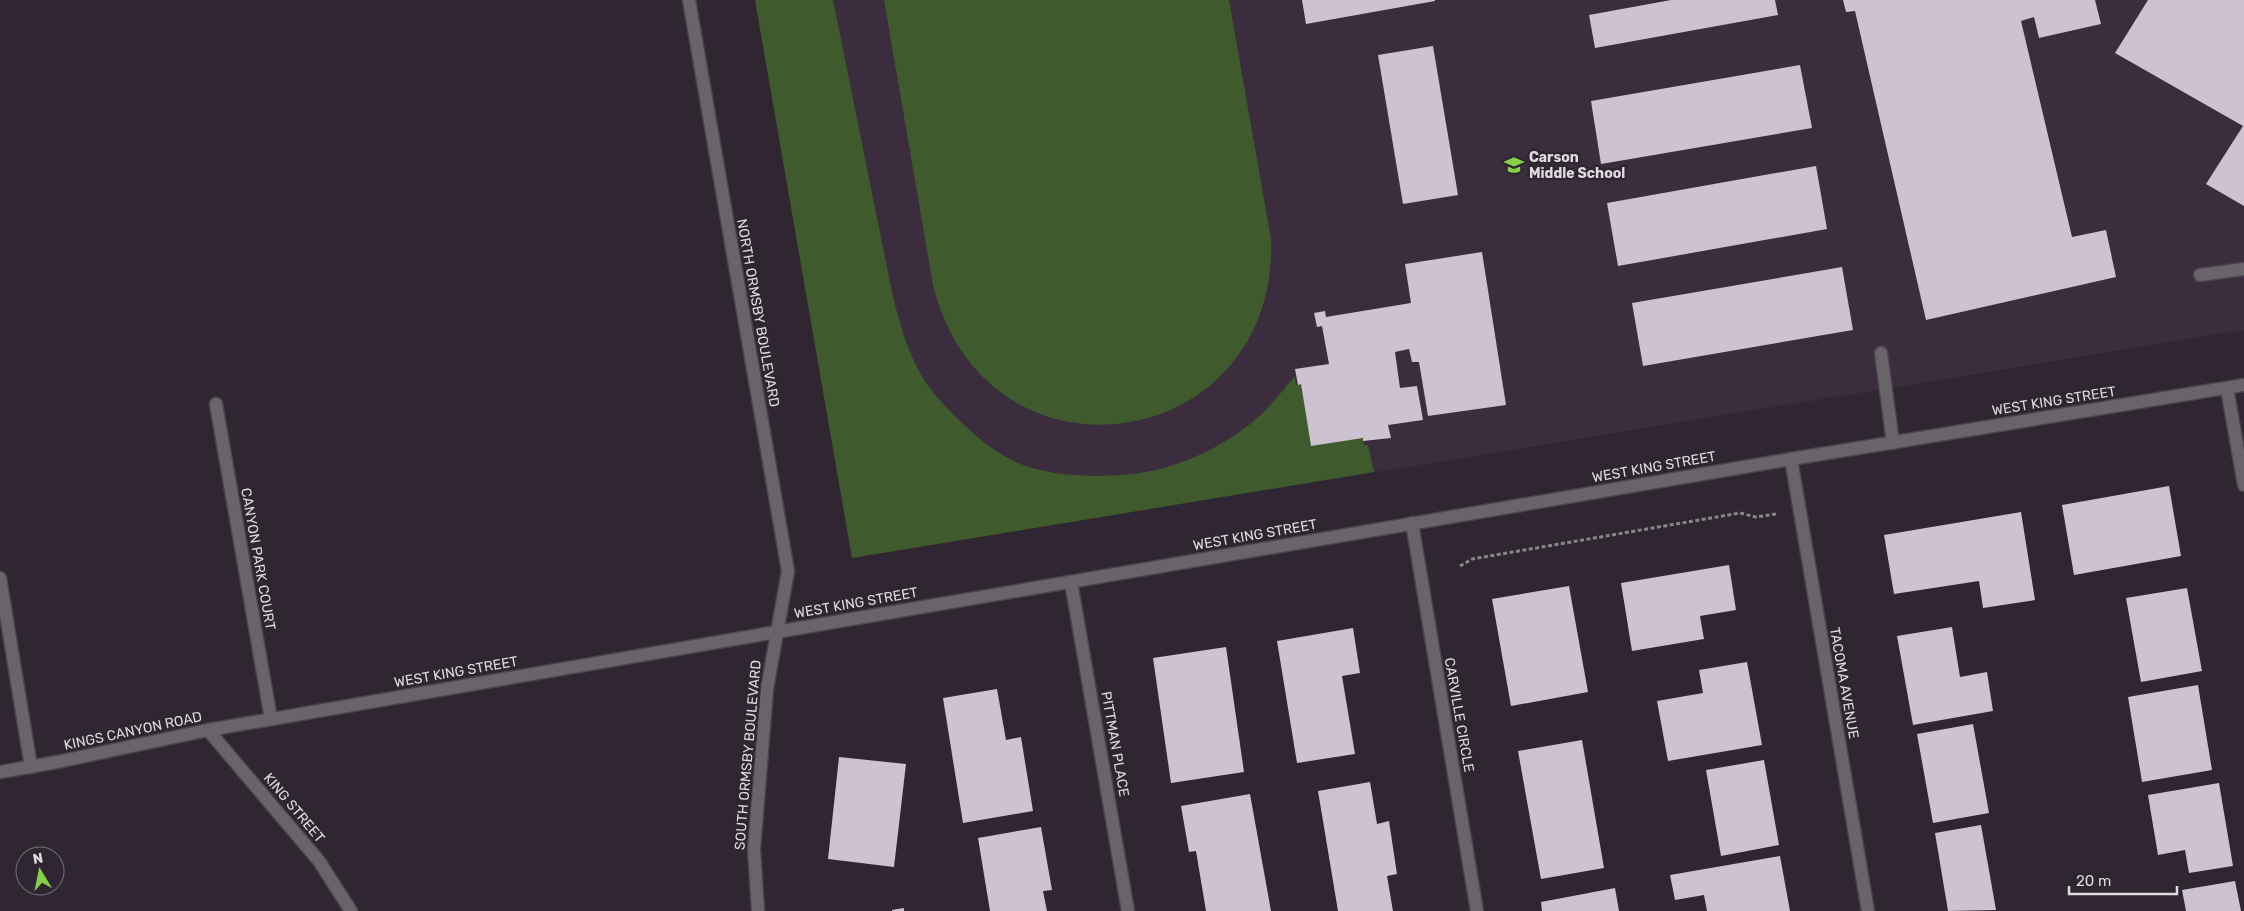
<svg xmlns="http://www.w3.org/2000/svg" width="2244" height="911" viewBox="0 0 2244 911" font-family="Rubik,sans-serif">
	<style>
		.built { fill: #3b2d3d }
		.green { fill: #3f5a2c }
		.building { fill: #cdc2d0 }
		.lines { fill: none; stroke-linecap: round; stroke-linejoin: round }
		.minor-casing { stroke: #4b434d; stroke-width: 15 }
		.path { stroke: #8b848d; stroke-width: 3; stroke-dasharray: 4 2.5; stroke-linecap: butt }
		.minor { stroke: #696469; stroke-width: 12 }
		.labels { text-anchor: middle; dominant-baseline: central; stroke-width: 5; stroke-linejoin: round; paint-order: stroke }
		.poi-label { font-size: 14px; font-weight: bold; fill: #dfd9e0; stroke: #2f2631; text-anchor: start }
		.street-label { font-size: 14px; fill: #dfd9e0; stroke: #2f2631 }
	</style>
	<rect width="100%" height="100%" fill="#2f2631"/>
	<polygon class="built" points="755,0 2244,0 2244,330 852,558"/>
	<g class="green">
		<path d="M 755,0 L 833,0 L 892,292 C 899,322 907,351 923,378 C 932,393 945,406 957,418 C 974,435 993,451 1014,461 C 1053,480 1123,479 1164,468 C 1192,460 1219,447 1242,430 C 1263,416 1279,395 1295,376 L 1296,385 L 1301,384 L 1311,445 L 1363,438 L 1364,445 L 1368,445 L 1374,472 L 852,558 Z"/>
		<path d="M 884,0 L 1229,0 L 1271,239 C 1279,454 986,499 933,285 Z"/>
	</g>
	<g class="building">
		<polygon points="1302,0 1435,0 1435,1 1306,24"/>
		<polygon points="1671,0 1775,0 1778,15 1595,48 1589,15"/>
		<polygon points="1843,0 2095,0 2101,24 2039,38 2034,17 2021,21 2072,237 2106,230 2116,277 1926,320 1855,11 1846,12"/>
		<polygon points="2148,0 2244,0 2244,206 2206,184 2243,126 2115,53"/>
		<polygon points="1433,46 1458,195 1403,204 1378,55"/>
		<polygon points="1800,65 1812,128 1601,164 1591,101"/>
		<polygon points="1816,166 1827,229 1618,266 1607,203"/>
		<polygon points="1482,252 1506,405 1428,416 1419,362 1412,362 1409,349 1395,352 1400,388 1417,386 1423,420 1388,425 1391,438 1363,441 1363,438 1311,446 1301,384 1298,385 1295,369 1329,364 1322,326 1317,327 1314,313 1325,311 1326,317 1411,303 1405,264"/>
		<polygon points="1842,267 1853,330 1643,366 1632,303"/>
		<polygon points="2169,486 2181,556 2074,575 2062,505"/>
		<polygon points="2021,512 2035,600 1983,608 1979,581 1894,594 1884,535"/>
		<polygon points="1729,565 1736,610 1700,616 1704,639 1632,651 1621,583"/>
		<polygon points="1569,586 1588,692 1511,706 1492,599"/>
		<polygon points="2187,588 2202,671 2141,682 2126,598"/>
		<polygon points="1952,627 1960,677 1987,672 1993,711 1913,725 1897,636"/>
		<polygon points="1353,628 1360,673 1342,676 1355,754 1297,763 1277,641"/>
		<polygon points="1226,647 1244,772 1171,783 1153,658"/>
		<polygon points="1747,662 1762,745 1668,761 1657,701 1703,693 1699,670"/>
		<polygon points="2198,685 2212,770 2142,782 2128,697"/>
		<polygon points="997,689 1006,740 1021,737 1033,811 963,823 943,698"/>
		<polygon points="1973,724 1989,813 1933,823 1917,734"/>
		<polygon points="1582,740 1604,868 1541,879 1518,751"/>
		<polygon points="839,757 906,764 894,867 828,859"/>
		<polygon points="1764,760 1779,845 1721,856 1706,770"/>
		<polygon points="1370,782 1377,824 1389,821 1397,874 1387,876 1393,911 1338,911 1318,791"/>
		<polygon points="2219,783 2233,866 2189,873 2185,850 2158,855 2148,795"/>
		<polygon points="1250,794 1271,911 1206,911 1196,851 1189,852 1181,806"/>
		<polygon points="1981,825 1996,910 1948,911 1935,833"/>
		<polygon points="1041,827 1052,890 1043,891 1047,911 990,911 978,838"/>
		<polygon points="1780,856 1790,911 1707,911 1704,895 1675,900 1670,875"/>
		<polygon points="2235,881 2241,911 2186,911 2182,890"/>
		<polygon points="1615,888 1619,911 1542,911 1541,902"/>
		<polygon points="904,908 904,911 892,911 892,910"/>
	</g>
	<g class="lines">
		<defs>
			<g id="minor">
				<polyline points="689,0 788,571 767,689 754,849 758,911"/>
				<polyline points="2200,275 2244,269"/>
				<polyline points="1881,353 1893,443"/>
				<polyline points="2227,388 2244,485"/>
				<polyline points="216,404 271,719"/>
				<polyline points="1791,459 1868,911"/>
				<polyline points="1412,523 1477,911"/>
				<polyline points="0,578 31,767"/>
				<polyline points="1071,582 1128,911"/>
				<polyline points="208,730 319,861 351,911"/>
				<polyline points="0,772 57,762 208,730 776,632 1791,459 2244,385"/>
			</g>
		</defs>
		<use href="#minor" class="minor-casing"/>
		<polyline class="path" points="1460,566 1472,559 1740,513 1756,517 1776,514"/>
		<use href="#minor" class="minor"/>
	</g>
	<defs>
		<symbol id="school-bare" viewBox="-9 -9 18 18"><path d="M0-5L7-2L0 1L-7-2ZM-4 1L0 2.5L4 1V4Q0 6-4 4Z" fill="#86cf4b" stroke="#2f2631" stroke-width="2.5" paint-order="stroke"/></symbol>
	</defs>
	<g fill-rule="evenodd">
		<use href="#school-bare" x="1500" y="151" width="28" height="28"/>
	</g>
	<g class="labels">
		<g class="poi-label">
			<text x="1529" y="157">Carson<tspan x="1529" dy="16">Middle School</tspan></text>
		</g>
		<g class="street-label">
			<text transform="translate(758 313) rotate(80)">NORTH ORMSBY BOULEVARD</text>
			<text transform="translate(2054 401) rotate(-9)">WEST KING STREET</text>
			<text transform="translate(1654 467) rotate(-10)">WEST KING STREET</text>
			<text transform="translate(1255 535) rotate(-10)">WEST KING STREET</text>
			<text transform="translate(258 559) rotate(80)">CANYON PARK COURT</text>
			<text transform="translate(856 603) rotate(-10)">WEST KING STREET</text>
			<text transform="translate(456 672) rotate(-10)">WEST KING STREET</text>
			<text transform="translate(1844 683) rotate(80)">TACOMA AVENUE</text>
			<text transform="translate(1459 715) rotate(80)">CARVILLE CIRCLE</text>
			<text transform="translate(133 731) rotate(-12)">KINGS CANYON ROAD</text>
			<text transform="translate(1115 744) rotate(80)">PITTMAN PLACE</text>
			<text transform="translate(748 755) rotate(-85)">SOUTH ORMSBY BOULEVARD</text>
			<text transform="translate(294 808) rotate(50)">KING STREET</text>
		</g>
	</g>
	<g transform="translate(40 871) rotate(350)"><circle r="24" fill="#2f2631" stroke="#756e77"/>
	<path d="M0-4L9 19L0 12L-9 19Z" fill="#86cf4b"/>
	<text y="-8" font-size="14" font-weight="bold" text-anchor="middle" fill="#dfd9e0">N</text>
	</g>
	<path d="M2069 886v8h108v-8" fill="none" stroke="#dfd9e0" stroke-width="2.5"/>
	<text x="2076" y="886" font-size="15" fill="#dfd9e0" stroke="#2f2631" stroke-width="4" paint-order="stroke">20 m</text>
</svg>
